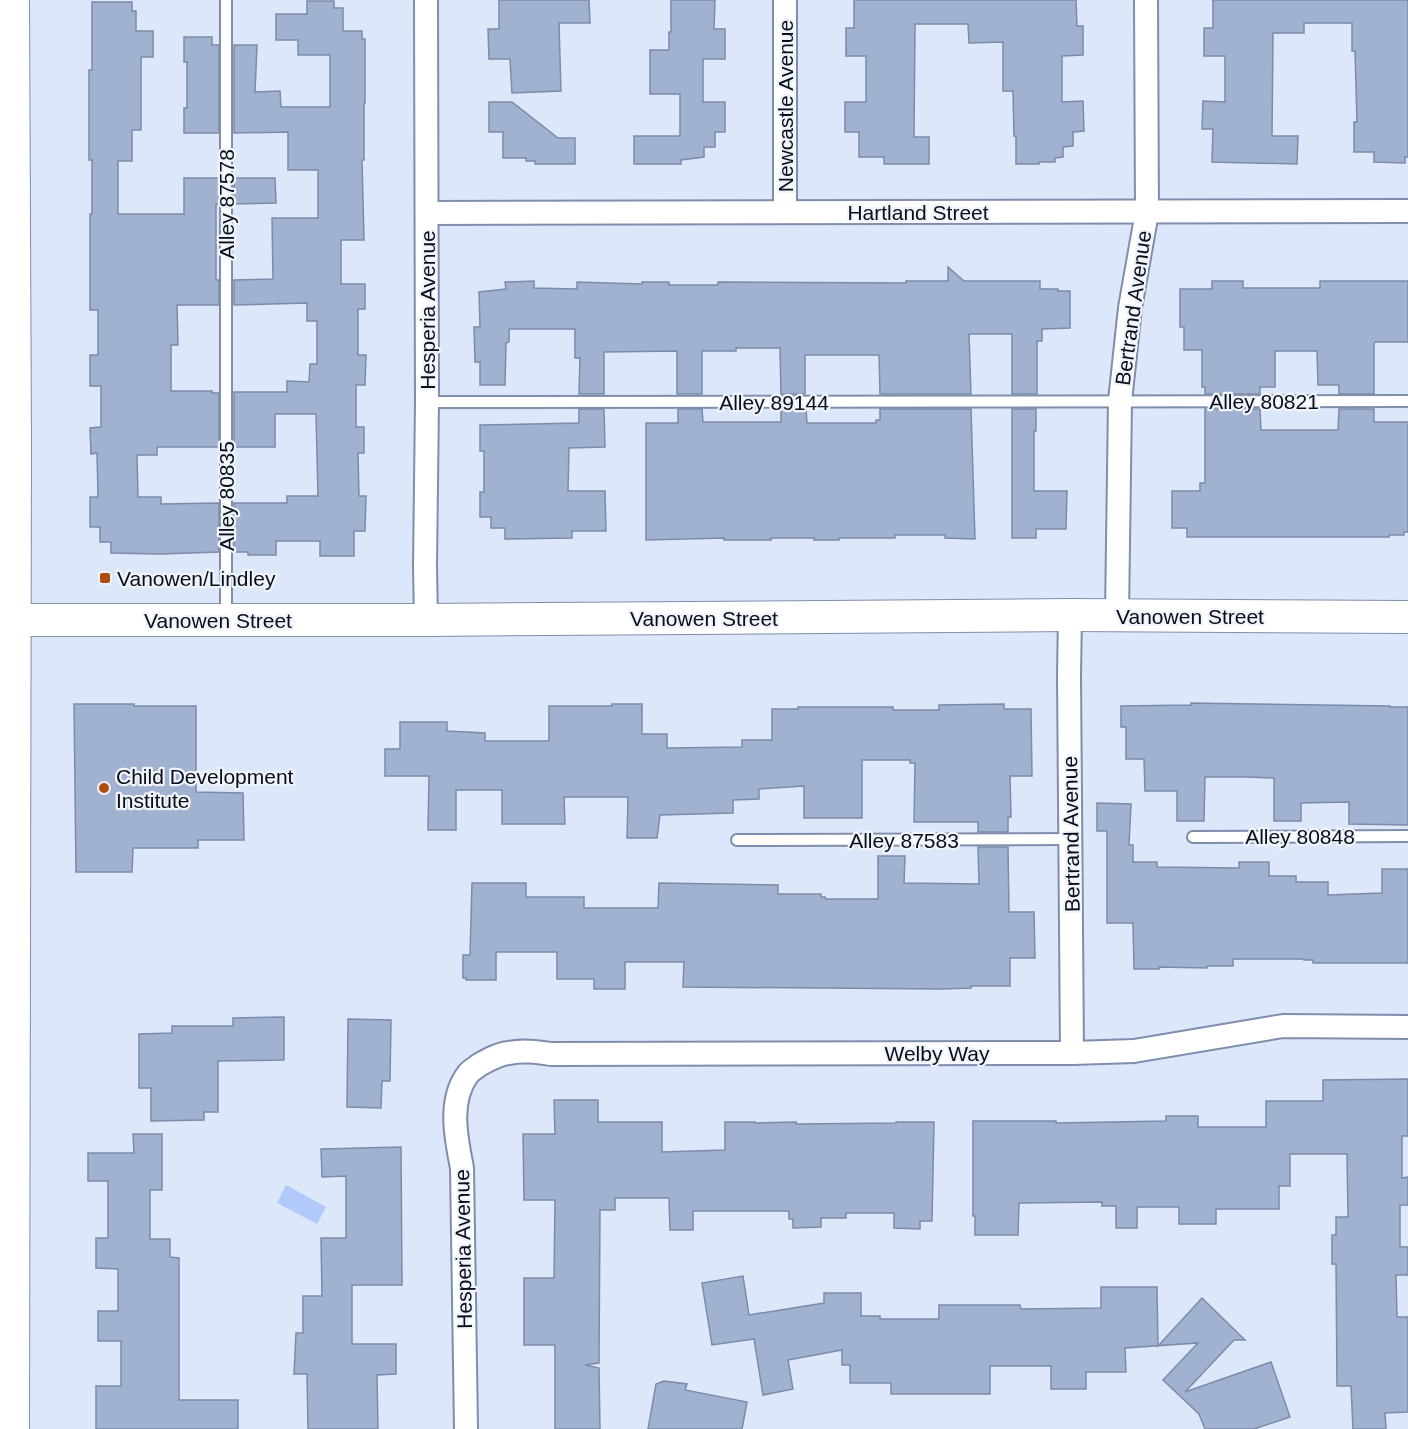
<svg xmlns="http://www.w3.org/2000/svg" width="1408" height="1429" viewBox="0 0 1408 1429" font-family="Arial,sans-serif">
	<style>
		.water { fill: #b1cafb }
		.building { fill: #a1b2d1; stroke: #7b8ba9; stroke-width: 1.5 }
		.lines { fill: none; stroke-linecap: round; stroke-linejoin: round }
		.service-casing { stroke: #7f8eac; stroke-width: 14 }
		.minor-casing { stroke: #7f8eac; stroke-width: 26 }
		.secondary-casing { stroke: #7f8eac; stroke-width: 34 }
		.service { stroke: #fff; stroke-width: 10 }
		.minor { stroke: #fff; stroke-width: 22 }
		.secondary { stroke: #fff; stroke-width: 32 }
		.poi-dot { fill: #af4d11; stroke: #f0f4fa; stroke-width: 2 }
		.labels { text-anchor: middle; dominant-baseline: central; stroke-width: 4.5; stroke-linejoin: round; paint-order: stroke }
		.street-label { font-size: 21px; fill: #080e19; stroke: #f0f4fa }
		.poi-label { font-size: 21px; fill: #080e19; stroke: #f0f4fa; text-anchor: start }
	</style>
	<rect width="100%" height="100%" fill="#dce7fa"/>
	<polygon class="water" points="286,1185 326,1207 317,1224 277,1203"/>
	<g class="building">
		<polygon points="499,0 589,0 590,23 559,23 561,91 512,93 510,59 489,59 488,29 499,29"/>
		<polygon points="671,0 715,0 714,29 725,29 725,59 703,59 703,102 725,102 725,132 715,132 715,147 704,147 704,157 681,160 681,164 634,164 634,136 680,136 680,94 650,94 650,50 669,50 669,32 671,32"/>
		<polygon points="854,0 1076,0 1077,26 1083,26 1083,55 1062,56 1062,102 1083,101 1084,131 1073,132 1073,146 1063,147 1063,157 1055,158 1055,162 1039,162 1039,164 1016,164 1016,136 1014,136 1013,91 1003,91 1003,42 969,43 968,24 915,24 914,137 929,137 929,164 884,164 884,157 859,157 859,132 845,132 845,102 866,102 866,56 846,56 846,28 854,28"/>
		<polygon points="1213,0 1408,0 1408,157 1405,157 1405,163 1374,162 1374,152 1354,152 1354,122 1357,122 1355,51 1352,51 1352,23 1304,23 1304,33 1273,33 1272,136 1298,136 1297,164 1212,162 1213,129 1202,129 1203,101 1225,102 1225,56 1204,56 1204,28 1213,28"/>
		<polygon points="307,1 334,1 334,8 343,8 343,31 362,31 362,39 365,39 365,103 364,103 364,160 362,160 364,240 341,240 341,284 365,284 365,309 358,309 358,355 366,355 365,385 356,385 356,427 364,427 364,453 358,453 359,496 366,496 365,531 354,531 354,556 320,556 320,541 276,541 276,555 248,555 248,552 234,552 234,503 287,503 287,496 318,496 316,414 275,414 275,447 234,447 234,392 287,392 287,381 309,382 310,364 317,364 317,321 307,321 307,303 234,305 234,280 273,279 272,218 318,218 318,170 288,170 288,132 234,133 234,45 257,45 255,92 280,91 281,107 330,107 330,55 298,55 298,40 276,40 276,14 307,14"/>
		<polygon points="92,2 132,2 132,11 136,11 136,31 153,31 153,57 141,57 141,130 132,130 132,161 118,161 118,214 184,214 184,178 219,178 219,204 216,204 216,280 219,280 219,305 177,305 178,345 171,345 171,391 212,391 212,393 219,393 219,447 157,447 157,455 137,455 138,497 161,497 161,504 219,503 219,552 161,554 111,553 111,542 100,542 100,527 90,527 90,497 98,497 97,453 91,454 90,428 101,427 101,386 90,386 90,355 98,355 98,310 90,310 90,214 92,214 92,160 89,160 89,70 92,70"/>
		<polygon points="184,37 212,37 212,45 219,45 219,133 184,133 184,108 187,108 187,62 184,62"/>
		<polygon points="489,102 512,102 558,138 575,138 575,164 535,164 535,161 526,161 526,158 503,158 503,132 489,132"/>
		<polygon points="234,178 275,178 276,203 234,204"/>
		<polygon points="948,267 964,281 1040,281 1040,289 1058,289 1058,291 1070,291 1070,328 1042,329 1042,341 1037,341 1037,394 1012,394 1012,334 969,334 971,394 880,394 879,355 805,355 805,394 781,394 780,348 736,348 736,351 702,351 702,394 677,394 677,351 604,352 604,394 579,394 580,358 575,358 575,329 509,329 509,342 506,343 505,385 480,385 480,362 475,362 474,327 480,327 479,292 506,289 505,282 534,281 534,288 577,289 577,282 642,284 642,282 669,282 669,285 718,285 718,282 906,283 906,281 948,281"/>
		<polygon points="1212,281 1243,281 1243,288 1320,288 1320,281 1408,281 1408,342 1375,342 1374,344 1374,394 1339,394 1339,385 1318,385 1317,351 1275,351 1275,387 1260,387 1260,394 1205,394 1205,387 1202,387 1202,350 1184,350 1184,327 1180,327 1180,289 1212,289"/>
		<polygon points="579,409 604,409 605,447 569,448 568,491 605,491 606,531 572,531 572,538 505,539 505,528 491,528 491,517 480,517 480,492 484,492 484,451 480,451 480,425 579,423"/>
		<polygon points="678,409 702,409 703,422 781,422 781,409 806,409 807,423 876,423 876,420 880,420 880,409 971,409 975,539 945,538 945,535 895,535 895,538 839,538 839,540 814,540 814,538 771,538 771,540 724,540 724,538 646,540 646,423 678,423"/>
		<polygon points="1012,409 1036,409 1036,431 1034,431 1034,491 1067,491 1066,529 1036,529 1036,538 1012,538"/>
		<polygon points="1205,409 1260,409 1261,430 1338,430 1339,409 1374,409 1374,422 1408,422 1408,532 1404,532 1404,535 1389,535 1389,537 1187,537 1187,528 1172,528 1172,491 1200,491 1200,483 1205,483"/>
		<polygon points="1191,703 1390,706 1390,707 1408,707 1408,825 1349,824 1349,802 1301,803 1301,821 1274,821 1274,778 1247,777 1205,777 1204,821 1177,821 1177,791 1145,791 1144,759 1126,759 1126,727 1121,727 1121,706 1191,705"/>
		<polygon points="74,704 134,704 134,706 196,706 196,792 243,793 244,840 198,840 198,848 133,848 132,872 76,872"/>
		<polygon points="612,704 642,704 642,734 667,734 667,748 742,747 742,740 772,740 772,709 798,709 798,707 893,707 893,710 939,710 939,705 1004,704 1004,709 1031,709 1032,776 1010,776 1011,817 1008,817 1008,832 978,832 978,822 914,822 915,763 910,763 910,760 862,760 862,818 804,818 804,786 759,789 759,799 733,800 733,813 660,815 657,838 627,838 628,797 564,797 565,824 502,824 502,790 456,790 456,830 428,830 429,776 385,776 385,749 400,749 400,722 447,722 447,731 485,733 485,741 549,741 549,706 612,706"/>
		<polygon points="1097,803 1131,804 1129,845 1133,845 1133,862 1157,862 1157,867 1239,868 1239,862 1269,862 1269,876 1296,876 1296,882 1328,882 1328,895 1382,893 1382,869 1408,869 1408,963 1313,963 1313,960 1304,960 1304,959 1233,959 1233,966 1207,966 1207,968 1159,967 1159,969 1134,969 1133,923 1107,923 1107,831 1097,831"/>
		<polygon points="978,847 1008,847 1009,912 1034,912 1035,958 1010,958 1010,986 971,986 971,988 941,989 683,987 684,962 625,962 625,989 594,989 594,979 557,979 557,952 496,952 496,980 466,980 466,978 463,978 463,955 470,955 472,883 526,883 526,897 584,897 584,908 658,908 659,883 778,885 778,894 821,894 821,897 825,897 826,899 878,899 878,856 905,856 904,883 979,884"/>
		<polygon points="284,1017 284,1060 218,1061 218,1112 204,1112 204,1120 151,1121 151,1088 139,1088 139,1034 172,1033 172,1026 233,1026 233,1018"/>
		<polygon points="348,1019 391,1020 390,1081 382,1081 381,1108 347,1107"/>
		<polygon points="1408,1079 1408,1136 1402,1136 1402,1178 1408,1177 1408,1205 1400,1205 1400,1247 1408,1247 1408,1275 1396,1275 1397,1317 1408,1317 1408,1412 1385,1413 1386,1429 1353,1429 1351,1386 1337,1386 1336,1264 1332,1264 1332,1235 1336,1235 1336,1217 1348,1217 1347,1154 1290,1154 1290,1186 1279,1186 1279,1209 1216,1209 1216,1224 1179,1224 1179,1207 1137,1207 1137,1228 1116,1228 1116,1206 1102,1206 1102,1202 1019,1203 1018,1235 975,1235 975,1216 973,1216 973,1121 1056,1121 1056,1123 1166,1121 1166,1116 1198,1116 1198,1127 1266,1127 1266,1101 1323,1101 1323,1080"/>
		<polygon points="554,1100 598,1100 598,1122 662,1122 662,1152 725,1150 725,1122 755,1122 755,1123 796,1122 796,1124 896,1123 896,1122 934,1122 932,1221 920,1221 920,1229 894,1228 894,1213 846,1213 846,1218 821,1218 821,1227 793,1228 793,1219 789,1219 789,1211 693,1211 693,1230 670,1230 669,1198 615,1198 615,1210 600,1210 599,1363 585,1365 599,1368 600,1429 555,1429 555,1345 524,1345 524,1278 554,1278 555,1200 524,1200 523,1134 555,1134"/>
		<polygon points="133,1134 162,1134 162,1190 150,1190 150,1239 170,1239 170,1257 179,1258 179,1400 238,1400 238,1429 96,1429 96,1386 121,1386 121,1341 98,1341 98,1311 118,1311 118,1269 96,1268 96,1238 108,1238 108,1181 88,1181 88,1153 134,1153"/>
		<polygon points="401,1147 402,1285 352,1285 352,1344 396,1344 396,1374 377,1375 378,1429 308,1429 307,1374 294,1374 296,1333 303,1333 303,1296 322,1296 321,1238 346,1238 346,1176 322,1177 321,1149"/>
		<polygon points="743,1276 749,1315 824,1303 824,1293 861,1293 861,1316 880,1316 880,1319 939,1319 939,1305 1020,1305 1021,1309 1101,1308 1101,1287 1157,1287 1158,1346 1202,1298 1245,1340 1234,1340 1185,1392 1271,1362 1290,1417 1254,1429 1205,1429 1199,1414 1163,1380 1198,1343 1125,1348 1126,1372 1086,1372 1086,1389 1051,1389 1051,1366 990,1366 990,1394 891,1394 891,1383 850,1383 850,1365 842,1365 842,1350 788,1360 793,1389 763,1395 754,1339 712,1345 702,1283"/>
		<polygon points="664,1381 687,1384 685,1390 747,1402 742,1429 648,1429 656,1384"/>
	</g>
	<g class="lines">
		<defs>
			<g id="service">
				<polyline points="427,402 1408,401"/>
				<polyline points="226,618 226,0"/>
				<polyline points="1193,837 1408,836"/>
				<polyline points="737,840 1071,839"/>
			</g>
			<g id="minor">
				<polyline points="785,0 785,212"/>
				<polyline points="427,213 1408,211"/>
				<polyline points="1070,615 1069,675 1072,1053"/>
				<polyline points="1117,615 1120,401 1130,308 1147,212 1146,0"/>
				<polyline points="426,620 425,566 427,402 426,0"/>
				<path d="M 466,1429 L 462,1168 C 456,1138 448,1100 468,1074 C 471,1070 476,1068 479,1065 C 488,1060 498,1054 509,1053 C 523,1050 537,1052 551,1054 L 1072,1053 L 1134,1051 L 1283,1026 L 1408,1027"/>
			</g>
			<g id="secondary">
				<polyline points="13,0 15,444 13,1429"/>
				<polyline points="0,620 426,620 1070,615 1408,617"/>
			</g>
		</defs>
		<use href="#service" class="service-casing"/>
		<use href="#minor" class="minor-casing"/>
		<use href="#secondary" class="secondary-casing"/>
		<use href="#service" class="service"/>
		<use href="#minor" class="minor"/>
		<use href="#secondary" class="secondary"/>
	</g>
	<g class="poi-dot">
		<rect x="99" y="572" width="12" height="12" rx="3"/>
		<circle cx="104" cy="788" r="6"/>
	</g>
	<g class="labels">
		<g class="street-label">
			<text transform="translate(785 106) rotate(-90)">Newcastle Avenue</text>
			<text transform="translate(226 204) rotate(-90)">Alley 87578</text>
			<text x="918" y="212">Hartland Street</text>
			<text transform="translate(1133 308) rotate(-82)">Bertrand Avenue</text>
			<text transform="translate(427 310) rotate(-90)">Hesperia Avenue</text>
			<text x="1264" y="401">Alley 80821</text>
			<text x="774" y="402">Alley 89144</text>
			<text transform="translate(226 496) rotate(-90)">Alley 80835</text>
			<text x="1190" y="616">Vanowen Street</text>
			<text x="704" y="618">Vanowen Street</text>
			<text x="218" y="620">Vanowen Street</text>
			<text transform="translate(1071 834) rotate(-91)">Bertrand Avenue</text>
			<text x="1300" y="836">Alley 80848</text>
			<text x="904" y="840">Alley 87583</text>
			<text x="937" y="1053">Welby Way</text>
			<text transform="translate(463 1249) rotate(-91)">Hesperia Avenue</text>
		</g>
		<g class="poi-label">
			<text x="117" y="578">Vanowen/Lindley</text>
			<text x="116" y="776">Child Development<tspan x="116" dy="24">Institute</tspan></text>
		</g>
	</g>
</svg>
